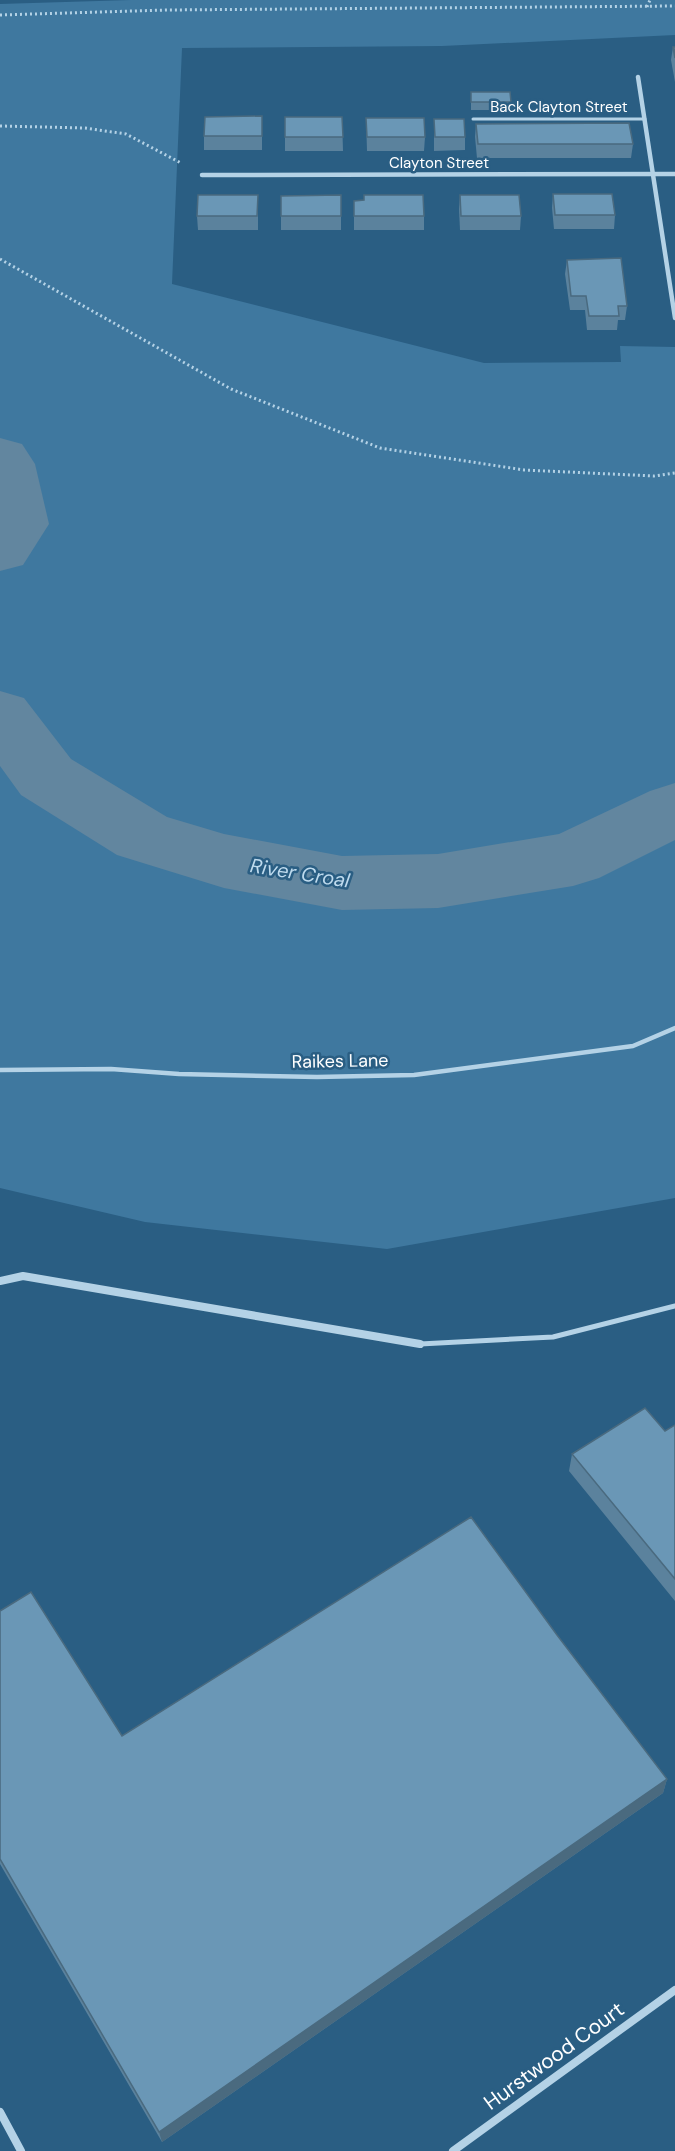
<svg xmlns="http://www.w3.org/2000/svg" width="675" height="2151" viewBox="0 0 675 2151" font-family="'DM Sans',sans-serif">
	<style>
		.green { fill: #3f789f }
		.lines { fill: none; stroke-linecap: round; stroke-linejoin: round }
		.river { fill: #62869f; fill-rule: evenodd }
		.path { stroke: #b4d2e6; stroke-width: 3; stroke-dasharray: 2 3; stroke-linecap: butt }
		.service-far2 { stroke: #b4d2e6; stroke-width: 3 }
		.service-far1 { stroke: #b4d2e6; stroke-width: 4.5 }
		.service { stroke: #b4d2e6; stroke-width: 5 }
		.minor-far1 { stroke: #b4d2e6; stroke-width: 4.5 }
		.minor { stroke: #b4d2e6; stroke-width: 8 }
		.wall { fill: #5b829d }
		.shaded-wall { fill: #4a6a7f }
		.building { fill: #6a97b6; stroke: #4a6a7f; stroke-width: 1.5 }
		.labels { text-anchor: middle; dominant-baseline: central; stroke-width: 5; stroke-linejoin: round; paint-order: stroke }
		.far-street-label { font-size: 15px; fill: #fff; stroke: #2a5e83 }
		.street-label { font-size: 18px; fill: #fff; stroke: #2a5e83 }
		.water-label { font-size: 20px; font-style: italic; fill: #bfdbee; stroke: #2a5e83 }
		.near-street-label { font-size: 21px; fill: #fff; stroke: #2a5e83 }
	</style>
	<rect width="100%" height="100%" fill="#2a5e83"/>
	<polygon class="green" points="131,0 675,0 675,35 442,46 182,48 172,284 484,363 621,362 620,346 675,347 675,1198 387,1249 145,1222 0,1188 0,4"/>
	<g class="lines">
		<g class="river">
			<polygon points="0,438 22,444 35,464 49,524 23,565 0,571"/>
			<polygon points="0,691 24,698 71,759 167,817 224,834 342,856 438,854 559,834 650,791 675,783 675,840 599,878 573,886 438,908 342,910 224,888 117,855 21,795 0,766"/>
		</g>
		<g class="path">
			<polyline points="647,7 650,0"/>
			<polyline points="0,15 167,10 675,6"/>
			<polyline points="0,126 85,128 126,134 181,163"/>
			<polyline points="0,259 231,389 380,448 524,470 654,476 675,473"/>
		</g>
		<polyline class="service-far2" points="473,119 645,119"/>
		<polyline class="service-far1" points="0,1070 111,1069 179,1074 317,1077 414,1075 633,1046 675,1028"/>
		<polyline class="service" points="420,1344 553,1337 675,1306"/>
		<g class="minor-far1">
			<polyline points="638,77 675,318"/>
			<polyline points="202,175 675,174"/>
		</g>
		<g class="minor">
			<polyline points="0,1281 23,1276 420,1344"/>
			<polyline points="0,2112 21,2151"/>
			<polyline points="453,2151 675,1990"/>
		</g>
	</g>
	<g class="wall">
		<polygon points="673,47 675,47 675,82 671,60"/>
		<polygon points="471,92 511,102 510,110 471,110"/>
		<polygon points="262,116 262,150 204,150 204,136"/>
		<polygon points="285,117 342,117 343,151 285,151"/>
		<polygon points="366,118 425,137 424,151 367,151"/>
		<polygon points="434,119 465,137 465,150 434,151"/>
		<polygon points="476,124 633,144 631,158 477,158 475,137"/>
		<polygon points="553,194 615,215 614,229 554,229 552,208"/>
		<polygon points="341,195 341,230 281,230 281,196"/>
		<polygon points="460,195 521,216 520,230 460,230 459,209"/>
		<polygon points="364,200 424,216 424,230 354,230 354,201"/>
		<polygon points="258,209 258,230 198,230 197,216"/>
		<polygon points="567,260 627,306 625,320 618,320 617,330 587,330 585,310 570,310 565,274"/>
		<polygon points="675,1425 675,1601 569,1471 572,1454 665,1431"/>
		<polygon points="0,1611 122,1736 667,1779 663,1793 162,2142 0,1864"/>
	</g>
	<polygon class="shaded-wall" points="667,1779 663,1793 162,2142 159,2132"/>
	<g class="building">
		<polygon points="673,47 675,47 675,58"/>
		<polygon points="471,92 510,92 511,102 471,102"/>
		<polygon points="262,116 262,136 204,136 205,117"/>
		<polygon points="285,117 342,117 343,137 285,137"/>
		<polygon points="366,118 424,118 425,137 367,137"/>
		<polygon points="434,119 464,119 465,137 435,137"/>
		<polygon points="629,123 633,144 478,144 476,124"/>
		<polygon points="553,194 612,194 615,215 555,215"/>
		<polygon points="198,195 258,195 257,216 197,216"/>
		<polygon points="341,195 341,216 281,216 281,196"/>
		<polygon points="364,195 423,195 424,216 354,216 354,201 364,200"/>
		<polygon points="460,195 519,195 521,216 461,216"/>
		<polygon points="621,258 627,306 618,306 619,316 589,316 586,296 571,296 567,260"/>
		<polygon points="645,1408 665,1431 675,1425 675,1579 572,1454"/>
		<polygon points="471,1517 557,1635 667,1779 159,2132 0,1859 0,1611 31,1592 122,1736"/>
	</g>
	<g class="labels">
		<g class="far-street-label">
			<text x="559" y="107">Back Clayton Street</text>
			<text x="439" y="163">Clayton Street</text>
		</g>
		<g class="street-label">
			<text transform="translate(340 1061) rotate(-1)">Raikes Lane</text>
		</g>
		<g class="water-label">
			<text transform="translate(300 873) rotate(9)">River Croal</text>
		</g>
		<g class="near-street-label">
			<text transform="translate(554 2056) rotate(-36)">Hurstwood Court</text>
		</g>
	</g>
</svg>
